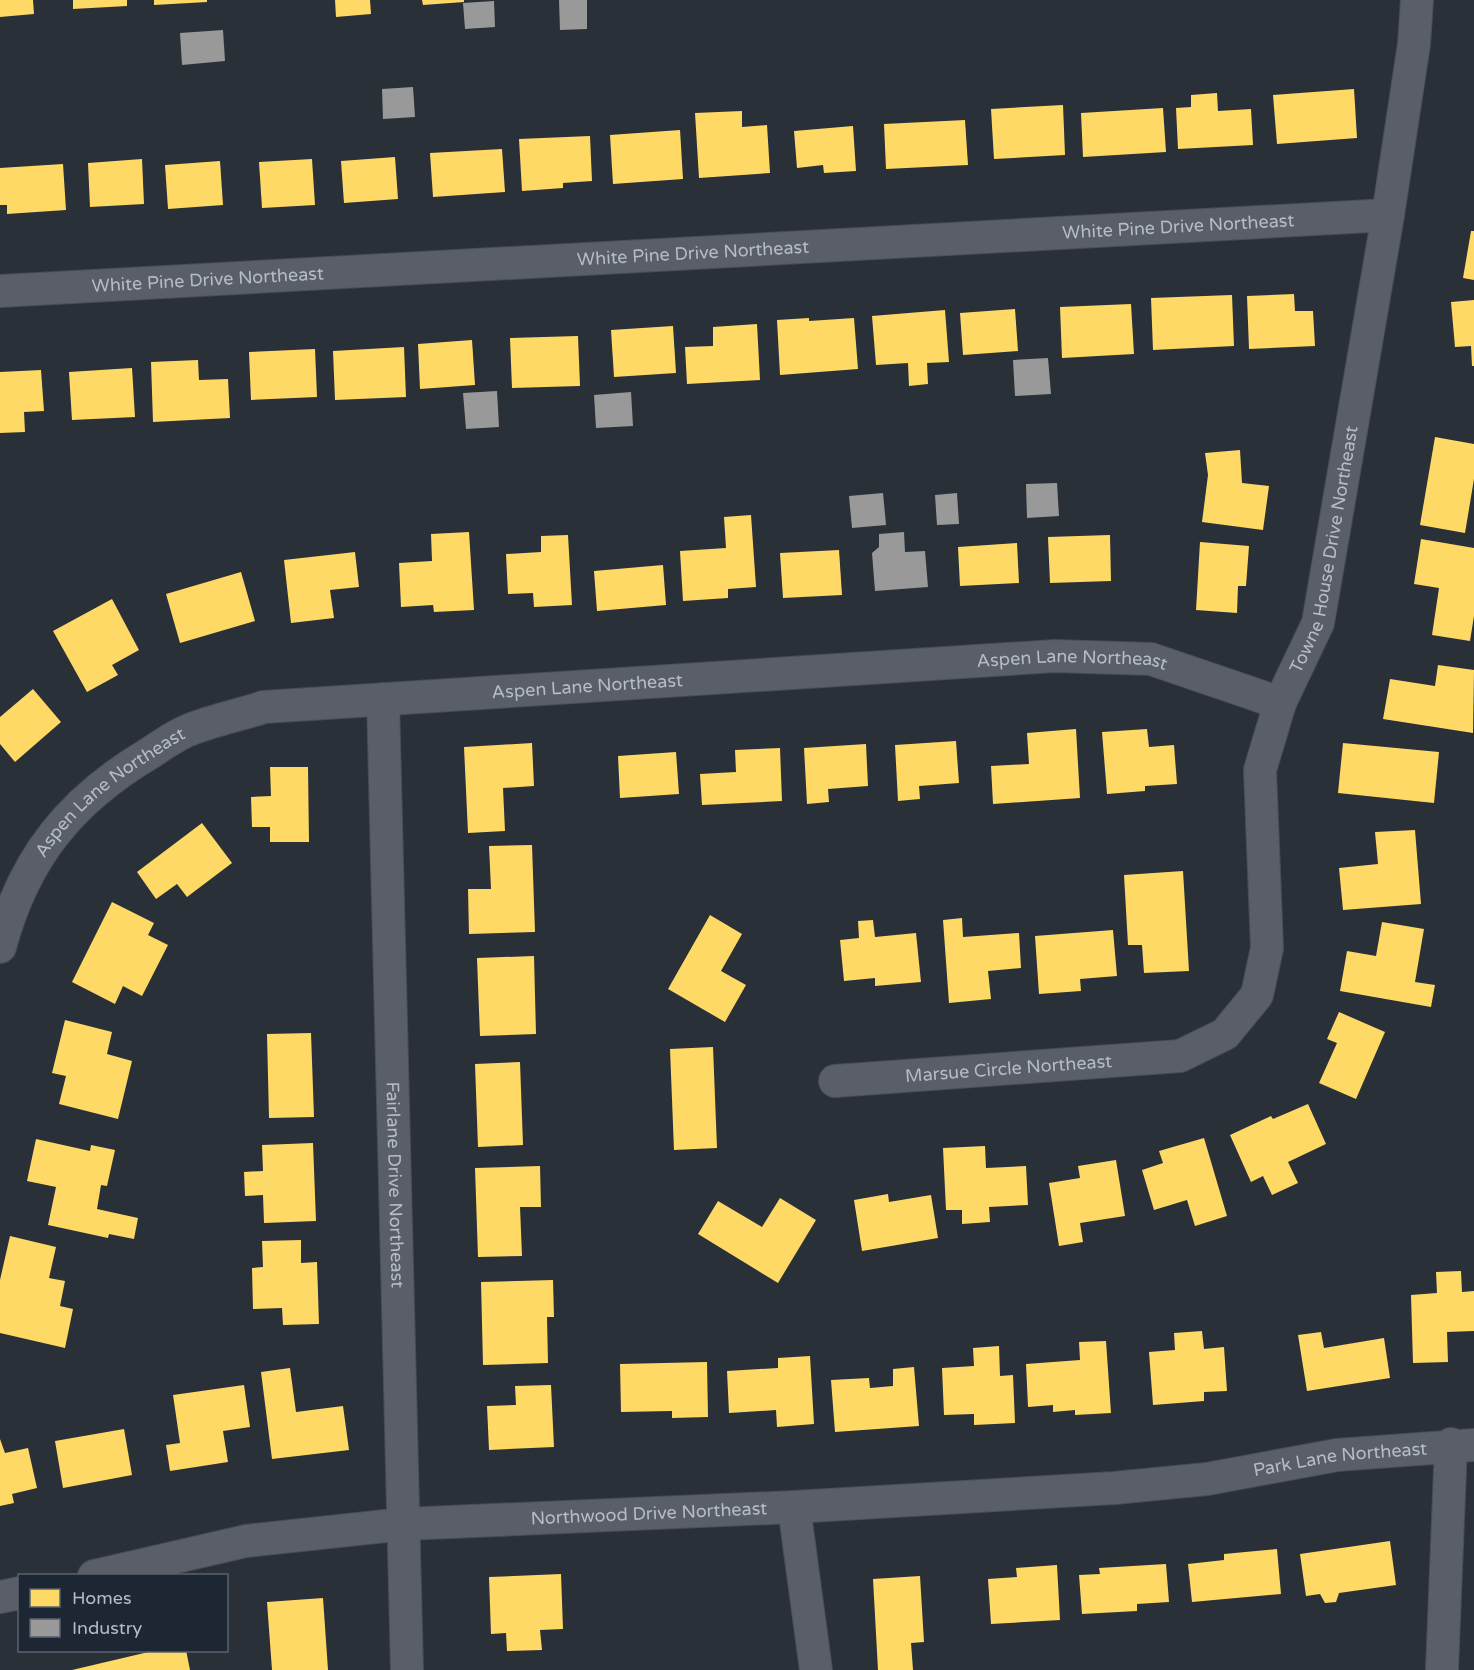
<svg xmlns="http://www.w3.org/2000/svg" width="1474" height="1670" viewBox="0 0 1474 1670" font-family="'Varela Round',sans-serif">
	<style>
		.homes { fill: #ffd966 }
		.industry { fill: #999 }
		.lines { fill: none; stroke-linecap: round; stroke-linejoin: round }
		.minor-casing { stroke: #484c53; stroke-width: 34 }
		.minor { stroke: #5a5e66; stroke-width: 32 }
		.labels { text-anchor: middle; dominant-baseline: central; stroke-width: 6; stroke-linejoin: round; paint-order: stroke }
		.street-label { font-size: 18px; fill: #b4bcc9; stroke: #1d2633 }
	</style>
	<rect width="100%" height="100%" fill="#2a3038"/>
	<g class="homes">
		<polygon points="0,0 33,0 34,14 0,17"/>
		<polygon points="73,0 127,0 127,6 73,9"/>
		<polygon points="154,0 207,0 207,2 154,5"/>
		<polygon points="335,0 370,0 371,14 336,17"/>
		<polygon points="422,0 464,0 464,2 423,5"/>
		<polygon points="1354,89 1357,138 1277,144 1273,95"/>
		<polygon points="1217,93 1218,111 1251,109 1253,145 1178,149 1176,108 1191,107 1191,95"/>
		<polygon points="1063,105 1065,155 994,159 991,109"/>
		<polygon points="1163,108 1166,152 1083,157 1081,113"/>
		<polygon points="742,111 742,127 767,125 770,173 699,178 695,113"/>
		<polygon points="965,120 968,165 886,169 884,124"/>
		<polygon points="853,126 856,171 824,173 823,165 797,168 794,131"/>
		<polygon points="680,130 683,179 613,184 610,135"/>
		<polygon points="590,136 592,181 563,183 563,188 522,191 519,139"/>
		<polygon points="502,149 505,192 433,197 430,153"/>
		<polygon points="395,157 398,199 344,203 341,161"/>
		<polygon points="142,159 144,204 90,207 88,163"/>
		<polygon points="312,159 315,205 262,208 259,162"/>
		<polygon points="220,161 223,205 168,209 165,165"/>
		<polygon points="63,164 66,210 7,214 7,205 0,205 0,168"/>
		<polygon points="1471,231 1474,231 1474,280 1463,278"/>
		<polygon points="1294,294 1295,311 1313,311 1315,346 1249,349 1247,296"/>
		<polygon points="1232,295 1234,346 1153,350 1151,298"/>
		<polygon points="1474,300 1474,366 1472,366 1471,346 1455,347 1451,302"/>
		<polygon points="1131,304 1134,354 1062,358 1060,307"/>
		<polygon points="1015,309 1018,351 963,355 960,313"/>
		<polygon points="945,310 949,362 927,363 928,384 909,386 908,363 876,365 872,316"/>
		<polygon points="809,318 809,321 854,318 858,369 780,375 777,320"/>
		<polygon points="757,324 760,380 687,384 685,347 713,346 713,327"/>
		<polygon points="673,326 676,373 614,377 611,330"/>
		<polygon points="578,336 580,386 512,388 510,338"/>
		<polygon points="472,340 475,385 420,389 418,344"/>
		<polygon points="404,347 406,397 335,400 333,351"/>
		<polygon points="315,349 317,397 251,400 249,352"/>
		<polygon points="198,360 199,380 228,379 230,418 153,422 151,362"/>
		<polygon points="132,368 135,417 72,420 69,372"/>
		<polygon points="41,370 44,411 24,412 25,432 0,433 0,372"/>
		<polygon points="1435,437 1474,444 1474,479 1465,533 1420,525"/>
		<polygon points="1240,450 1242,483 1269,486 1263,530 1202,522 1208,475 1205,453"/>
		<polygon points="751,515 756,587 728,589 728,598 683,601 680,551 726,548 724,517"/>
		<polygon points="469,532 474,610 434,612 433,605 401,607 399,563 432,561 431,534"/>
		<polygon points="568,535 572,605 534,607 533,593 508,594 506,554 541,552 541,536"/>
		<polygon points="1110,535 1111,581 1050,583 1048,537"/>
		<polygon points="1421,539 1474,548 1474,616 1470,641 1432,635 1439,588 1414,584"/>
		<polygon points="1200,542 1249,546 1246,586 1238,586 1237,613 1196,610"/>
		<polygon points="1017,543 1019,583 960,586 958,547"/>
		<polygon points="839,550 842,595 783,598 780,553"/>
		<polygon points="355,552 359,587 330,590 334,618 291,623 284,560"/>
		<polygon points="663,565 666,605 597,611 594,571"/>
		<polygon points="241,572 255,621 180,643 166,594"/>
		<polygon points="112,599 139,650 112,665 118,675 87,692 53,631"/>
		<polygon points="1438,665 1474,670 1473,733 1383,719 1390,679 1435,686"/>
		<polygon points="33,689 61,722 15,762 0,744 0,717"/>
		<polygon points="1076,729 1080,798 993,804 991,766 1029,764 1027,733"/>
		<polygon points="1147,729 1149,747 1174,745 1177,784 1145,786 1145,791 1107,794 1102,732"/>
		<polygon points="956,741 959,783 919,786 920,799 898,801 895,745"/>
		<polygon points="532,743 534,786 503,788 505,831 468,833 464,747"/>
		<polygon points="1343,743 1439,752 1434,803 1338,793"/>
		<polygon points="866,744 868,786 828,789 829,802 807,804 804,748"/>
		<polygon points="780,748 782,801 702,805 700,774 736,772 735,750"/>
		<polygon points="676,752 679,794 620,798 618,756"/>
		<polygon points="270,767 308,767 309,842 270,842 270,827 252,827 251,797 271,796"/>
		<polygon points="202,823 232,863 187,897 177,884 156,899 137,872"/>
		<polygon points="1415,830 1421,904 1343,910 1339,868 1378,864 1375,832"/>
		<polygon points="532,845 535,932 469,934 468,889 491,889 489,846"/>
		<polygon points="1183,871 1189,971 1144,973 1142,945 1128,945 1124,875"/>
		<polygon points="112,902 154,923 148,935 168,945 142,996 123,986 115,1004 72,982"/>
		<polygon points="710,915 742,934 721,971 746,985 725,1022 668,989"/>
		<polygon points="962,918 963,937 1019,933 1021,968 988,971 991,999 949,1003 943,920"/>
		<polygon points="873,920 875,937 916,933 921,982 875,986 875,978 844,981 840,940 859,938 858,921"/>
		<polygon points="1382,922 1424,929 1415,982 1435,985 1431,1007 1340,991 1347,951 1376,956"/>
		<polygon points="1113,930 1117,976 1080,979 1081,991 1039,994 1035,936"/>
		<polygon points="534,956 536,1034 480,1036 477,958"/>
		<polygon points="1339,1012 1385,1032 1356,1099 1319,1083 1337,1043 1327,1039"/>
		<polygon points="65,1020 112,1032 107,1054 132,1061 118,1119 59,1104 66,1076 52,1073"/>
		<polygon points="311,1033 314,1117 269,1118 267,1034"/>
		<polygon points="713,1047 717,1148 674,1150 670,1049"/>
		<polygon points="520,1062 523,1145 478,1147 475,1064"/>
		<polygon points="1308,1104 1326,1144 1288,1162 1298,1183 1272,1195 1263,1176 1251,1182 1230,1135 1271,1116 1273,1119"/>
		<polygon points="1204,1138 1227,1216 1195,1226 1187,1200 1154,1210 1142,1170 1163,1163 1159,1151"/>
		<polygon points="36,1139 90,1151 91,1145 115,1150 107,1186 101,1185 97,1209 138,1218 134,1239 109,1234 108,1238 48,1225 56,1187 27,1181"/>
		<polygon points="313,1143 316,1221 264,1223 263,1195 245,1196 244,1172 263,1171 262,1145"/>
		<polygon points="985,1146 986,1168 1026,1166 1028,1205 989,1207 990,1222 962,1224 962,1210 946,1210 943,1148"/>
		<polygon points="1116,1160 1125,1216 1080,1223 1083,1242 1059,1246 1049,1183 1080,1178 1078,1166"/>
		<polygon points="540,1166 541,1207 520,1207 522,1256 478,1257 475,1168"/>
		<polygon points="888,1194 889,1202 931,1195 938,1238 862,1251 854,1200"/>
		<polygon points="780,1198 816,1220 778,1283 698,1234 718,1201 762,1227"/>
		<polygon points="10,1236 56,1247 49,1278 65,1281 60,1306 73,1309 65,1348 0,1333 0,1280"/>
		<polygon points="301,1240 301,1263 317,1262 319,1324 283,1325 282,1308 253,1309 252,1268 263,1267 262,1241"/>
		<polygon points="1461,1271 1462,1292 1474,1291 1474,1331 1447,1332 1448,1362 1413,1363 1411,1295 1437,1293 1436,1272"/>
		<polygon points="553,1280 554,1317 547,1317 548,1363 483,1365 481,1282"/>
		<polygon points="1202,1331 1204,1349 1224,1347 1227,1391 1204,1392 1204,1401 1153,1405 1149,1352 1175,1350 1174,1333"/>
		<polygon points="1321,1332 1324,1348 1384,1338 1390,1378 1307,1391 1298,1335"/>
		<polygon points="1106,1341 1111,1413 1075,1415 1075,1410 1053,1412 1053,1405 1028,1407 1026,1364 1080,1360 1079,1342"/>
		<polygon points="999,1346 1000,1376 1013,1375 1015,1423 974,1425 974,1414 944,1415 942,1368 974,1366 973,1348"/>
		<polygon points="810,1356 814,1424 777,1427 776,1410 729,1413 727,1371 778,1368 778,1358"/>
		<polygon points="707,1362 708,1417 672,1418 672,1411 621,1412 620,1364"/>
		<polygon points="914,1367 919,1426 835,1432 831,1380 869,1378 870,1388 893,1386 893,1369"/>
		<polygon points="290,1368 296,1412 343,1406 349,1450 272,1459 261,1372"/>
		<polygon points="244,1385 250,1427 223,1431 228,1462 170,1471 166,1445 180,1443 173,1395"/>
		<polygon points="551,1385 554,1447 489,1450 487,1406 516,1405 515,1386"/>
		<polygon points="124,1429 132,1475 63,1488 55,1441"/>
		<polygon points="0,1439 5,1453 28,1448 37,1488 12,1494 14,1503 0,1506"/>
		<polygon points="1390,1541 1396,1585 1339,1593 1336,1602 1325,1603 1320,1594 1306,1596 1300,1554"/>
		<polygon points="1277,1549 1281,1594 1192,1602 1188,1564 1224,1560 1224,1554"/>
		<polygon points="1166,1564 1169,1602 1137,1604 1137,1611 1082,1614 1079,1575 1100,1574 1099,1568"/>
		<polygon points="1057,1565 1060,1620 991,1624 988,1579 1017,1577 1016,1568"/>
		<polygon points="561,1574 563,1629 540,1630 542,1650 507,1651 506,1633 491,1634 489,1577"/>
		<polygon points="920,1576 924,1642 911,1643 913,1670 878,1670 873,1579"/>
		<polygon points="323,1598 328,1670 272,1670 267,1602"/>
		<polygon points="157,1650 186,1650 190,1670 72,1670"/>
	</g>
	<g class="industry">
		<polygon points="559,0 587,0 587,29 560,30"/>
		<polygon points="494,1 495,27 465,29 463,3"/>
		<polygon points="223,30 225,61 182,65 180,33"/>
		<polygon points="413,87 415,117 383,119 382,89"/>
		<polygon points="1048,358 1051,394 1015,396 1013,360"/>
		<polygon points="497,391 499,427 466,429 463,393"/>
		<polygon points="631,392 633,426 596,428 594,395"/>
		<polygon points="1057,483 1059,516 1027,518 1026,484"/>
		<polygon points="883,493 886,525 852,528 849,496"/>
		<polygon points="957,493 959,524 937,525 935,495"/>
		<polygon points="904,532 905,552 925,551 928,587 875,591 872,553 879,547 879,534"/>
	</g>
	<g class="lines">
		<defs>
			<g id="minor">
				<path id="s1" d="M 0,291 L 1388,215"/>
				<path id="s2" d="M 383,699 L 407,1670"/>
				<path id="s3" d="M 0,947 C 24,857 71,800 150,753 C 162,745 176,735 189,730 C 213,720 240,715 264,707 L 1055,656 L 1151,659 L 1280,703"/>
				<path id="s4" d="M 835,1081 L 1180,1056 L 1225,1034 L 1257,995 L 1267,948 L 1260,770 L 1280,703 L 1318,623 L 1388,215 L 1414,44 L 1417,0"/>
				<polyline points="794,1507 816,1670"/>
				<path id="s5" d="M 94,1576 L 246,1541 L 404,1524 L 794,1507 L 1114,1488 L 1207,1479 L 1337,1455 L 1474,1445"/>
				<polyline points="0,1597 20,1593"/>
				<polyline points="1442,1670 1451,1444"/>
			</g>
		</defs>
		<use href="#minor" class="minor-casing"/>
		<use href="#minor" class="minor"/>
	</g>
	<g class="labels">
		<g class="street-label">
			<text stroke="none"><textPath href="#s1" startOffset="1180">White Pine Drive Northeast</textPath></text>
			<text stroke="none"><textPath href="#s1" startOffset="694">White Pine Drive Northeast</textPath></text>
			<text stroke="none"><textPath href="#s1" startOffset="208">White Pine Drive Northeast</textPath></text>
			<text stroke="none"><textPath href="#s4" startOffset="904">Towne House Drive Northeast</textPath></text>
			<text stroke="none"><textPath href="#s3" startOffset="1186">Aspen Lane Northeast</textPath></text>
			<text stroke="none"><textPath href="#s3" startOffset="700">Aspen Lane Northeast</textPath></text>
			<text stroke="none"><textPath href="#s3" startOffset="196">Aspen Lane Northeast</textPath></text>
			<text stroke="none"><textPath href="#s4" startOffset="174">Marsue Circle Northeast</textPath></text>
			<text stroke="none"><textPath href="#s2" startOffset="486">Fairlane Drive Northeast</textPath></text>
			<text stroke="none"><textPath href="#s5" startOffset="1254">Park Lane Northeast</textPath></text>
			<text stroke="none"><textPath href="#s5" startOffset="560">Northwood Drive Northeast</textPath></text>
		</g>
	</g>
	<rect x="18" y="1574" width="210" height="78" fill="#1d2633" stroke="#59626f" stroke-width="1.5"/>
	<rect x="30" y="1589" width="30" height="18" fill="#ffd966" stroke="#59626f" stroke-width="1.5"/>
	<text x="72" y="1604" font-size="18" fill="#b4bcc9">Homes</text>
	<rect x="30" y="1619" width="30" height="18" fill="#999999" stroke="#59626f" stroke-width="1.5"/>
	<text x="72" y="1634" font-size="18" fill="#b4bcc9">Industry</text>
</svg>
